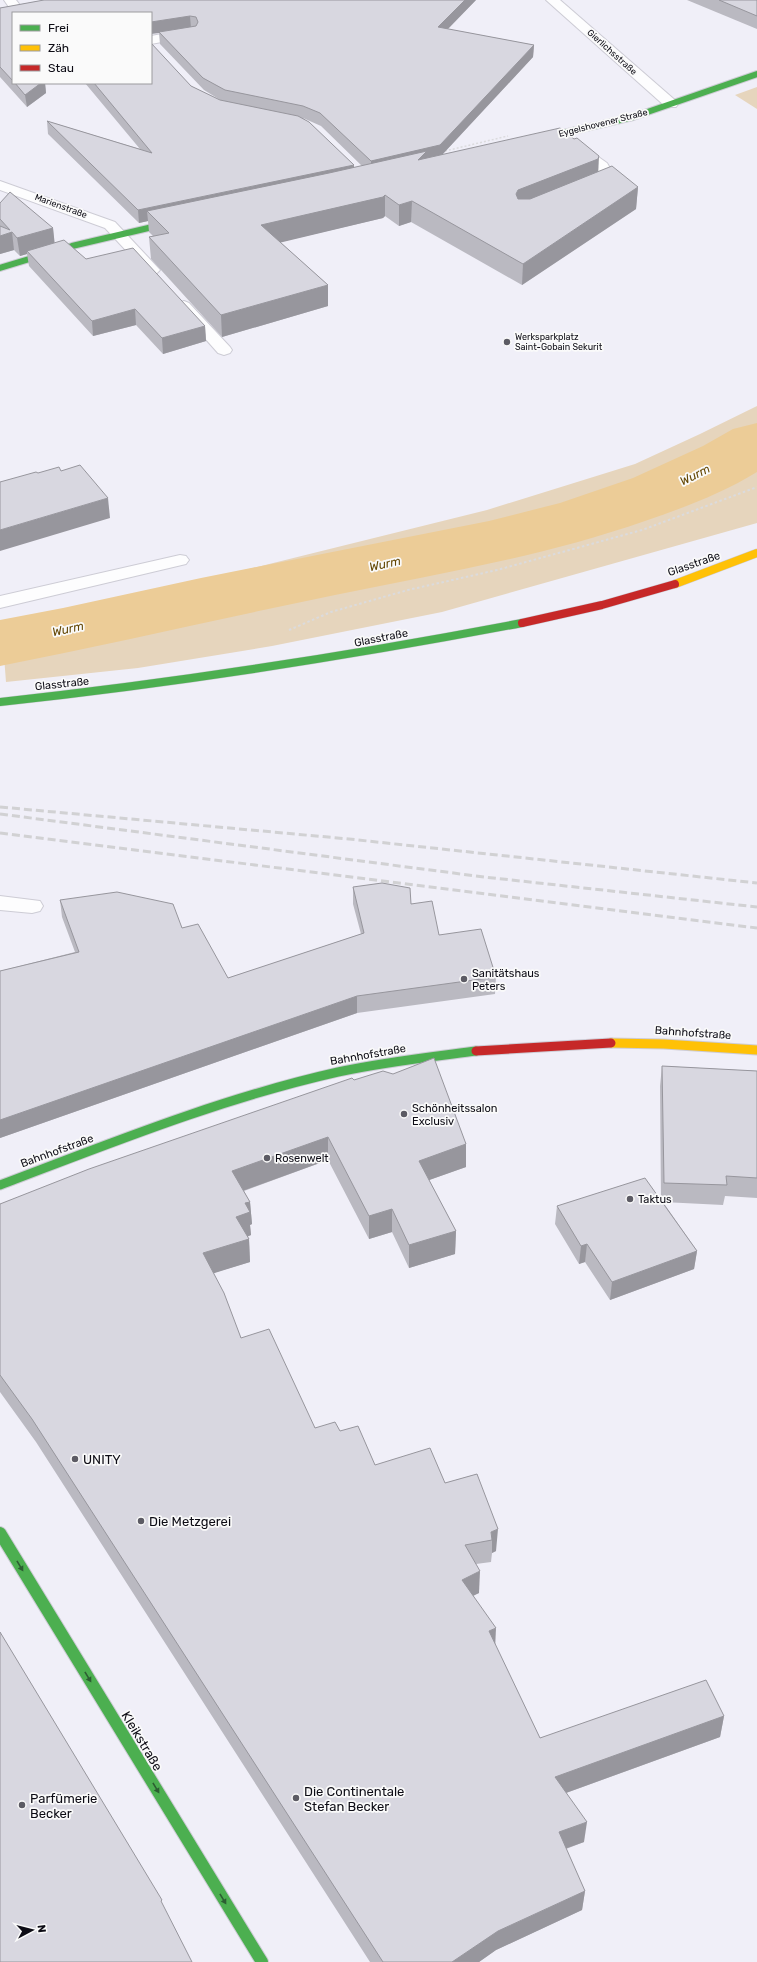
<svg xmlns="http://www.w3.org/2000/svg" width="757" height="1962" viewBox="0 0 757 1962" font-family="Rubik,sans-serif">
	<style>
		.green { fill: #e6d5bd }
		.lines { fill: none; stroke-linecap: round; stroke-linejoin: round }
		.river { fill: #eccc97; fill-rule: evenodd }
		.lane-casing { stroke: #cdccd5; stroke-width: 2 }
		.street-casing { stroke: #cdccd5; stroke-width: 2 }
		.fast-far3-casing { stroke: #cdccd5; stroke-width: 8 }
		.fast-far2-casing { stroke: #cdccd5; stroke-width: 9 }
		.fast-far1-casing { stroke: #cdccd5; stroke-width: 11 }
		.fast-casing { stroke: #cdccd5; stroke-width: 14 }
		.slow-far1-casing { stroke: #cdccd5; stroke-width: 9 }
		.slow-casing { stroke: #cdccd5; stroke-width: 11 }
		.jam-far1-casing { stroke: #cdccd5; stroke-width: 9 }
		.jam-casing { stroke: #cdccd5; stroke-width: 11 }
		.path-far1 { stroke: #dbdbdd; stroke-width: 1.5; stroke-dasharray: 2 2; stroke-linecap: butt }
		.path { stroke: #dbdbdd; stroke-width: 2; stroke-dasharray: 2.5 2.5; stroke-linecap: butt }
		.lane { fill: #fdfdfe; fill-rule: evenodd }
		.street { fill: #fdfdfe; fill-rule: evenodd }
		.fast-far3 { stroke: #4caf50; stroke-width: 6 }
		.fast-far2 { stroke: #4caf50; stroke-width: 8 }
		.fast-far1 { stroke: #4caf50; stroke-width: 9 }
		.fast { stroke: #4caf50; stroke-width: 12 }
		.slow-far1 { stroke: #ffc107; stroke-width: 8 }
		.slow { stroke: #ffc107; stroke-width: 9 }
		.jam-far1 { stroke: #c62828; stroke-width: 8 }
		.jam { stroke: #c62828; stroke-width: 9 }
		.rail { stroke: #d1d1d3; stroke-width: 3; stroke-dasharray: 8 4; stroke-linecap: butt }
		.wall { fill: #bab9c1; fill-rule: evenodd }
		.shaded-wall { fill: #97969d }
		.building { fill: #d8d7e0; stroke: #97969d }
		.oneway { fill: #2c5e32 }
		.poi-dot { fill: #5c5b64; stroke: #fafafa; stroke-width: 1.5 }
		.labels { text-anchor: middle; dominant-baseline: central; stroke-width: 3.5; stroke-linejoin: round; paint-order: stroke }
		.far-street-label { font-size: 9px; fill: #0d0c15; stroke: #fafafa }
		.far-poi-label { font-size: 9px; fill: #0d0c15; stroke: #fafafa; text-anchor: start }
		.street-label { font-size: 11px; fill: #0d0c15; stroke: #fafafa }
		.poi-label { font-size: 11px; fill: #0d0c15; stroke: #fafafa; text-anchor: start }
		.water-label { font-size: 12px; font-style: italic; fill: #634602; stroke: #fafafa }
		.near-poi-label { font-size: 13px; fill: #0d0c15; stroke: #fafafa; text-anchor: start }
		.near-street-label { font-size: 13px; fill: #0d0c15; stroke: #fafafa }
	</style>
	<rect width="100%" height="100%" fill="#f0eff8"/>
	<g class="green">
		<polygon points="757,87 757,109 735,95"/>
		<polygon points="757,406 757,523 442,612 272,646 138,668 6,682 2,630 487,510 635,464 700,434"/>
	</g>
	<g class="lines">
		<path class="river" d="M 757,423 L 757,472 C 723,493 683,508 645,521 C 545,556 439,574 335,595 C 223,618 112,644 0,666 L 0,620 L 63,608 L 201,578 L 489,521 L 560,503 L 633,478 L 703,446 L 733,429 Z"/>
		<defs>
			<g id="lane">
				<polygon points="575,143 580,144 607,163 614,175 610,186 590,193 585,192 583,189 585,186 598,181 600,175 596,169 570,150 568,147 570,144"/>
				<polygon points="180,555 186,556 189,560 186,564 0,608 0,596"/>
				<polygon points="0,896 40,901 43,906 40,911 32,913 0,910"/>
			</g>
			<g id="street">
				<polygon points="4,0 16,0 26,13 13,13"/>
				<polygon points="546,0 560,0 676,101 678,104 676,107 666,107"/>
				<polygon points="189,29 194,30 195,33 194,36 151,44 151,36"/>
				<polygon points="0,181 115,222 160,270 157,273 147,273 105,228 0,190"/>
				<polygon points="184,301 189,303 230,347 232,350 230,353 224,355 218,353 179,309 176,306 179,303"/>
			</g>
			<g id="fast-far3">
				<polyline points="538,139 633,117 757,74"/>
				<polyline points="0,268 72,246 178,221"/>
			</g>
			<path id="fast-far2" d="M 0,702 C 175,683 349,656 522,623"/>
			<path id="fast-far1" d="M 0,1185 C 111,1143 222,1098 338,1072 C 384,1062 430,1057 476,1051"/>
			<polyline id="fast" points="0,1533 262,1962"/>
			<polyline id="slow-far1" points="675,584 757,553"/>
			<polyline id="slow" points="611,1043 664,1044 757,1050"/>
			<polyline id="jam-far1" points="522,623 602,605 675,584"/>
			<polyline id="jam" points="476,1051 611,1043"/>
		</defs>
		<use href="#lane" class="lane-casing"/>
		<use href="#street" class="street-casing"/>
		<use href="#fast-far3" class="fast-far3-casing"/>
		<use href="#fast-far2" class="fast-far2-casing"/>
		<use href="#fast-far1" class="fast-far1-casing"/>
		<use href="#fast" class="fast-casing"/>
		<use href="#slow-far1" class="slow-far1-casing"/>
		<use href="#slow" class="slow-casing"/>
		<use href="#jam-far1" class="jam-far1-casing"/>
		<use href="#jam" class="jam-casing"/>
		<polyline class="path-far1" points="445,151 508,136"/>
		<polyline class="path" points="289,630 331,612 408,590 497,570 642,530 757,487"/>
		<use href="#lane" class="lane"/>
		<use href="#street" class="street"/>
		<use href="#fast-far3" class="fast-far3"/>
		<use href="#fast-far2" class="fast-far2"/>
		<use href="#fast-far1" class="fast-far1"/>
		<use href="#fast" class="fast"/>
		<use href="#slow-far1" class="slow-far1"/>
		<use href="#slow" class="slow"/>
		<use href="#jam-far1" class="jam-far1"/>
		<use href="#jam" class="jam"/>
		<g class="rail">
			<polyline points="0,807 349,839 757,883"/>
			<polyline points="0,814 484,877 757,907"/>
			<polyline points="0,833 757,928"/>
		</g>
	</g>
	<g class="wall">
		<path d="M 44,0 L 476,0 L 448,29 L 534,45 L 533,57 L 442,155 L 598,172 L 638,187 L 636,209 L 522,285 L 411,222 L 399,226 L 385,216 L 383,218 L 280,242 L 328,285 L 328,306 L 222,337 L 151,259 L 149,237 L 153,236 L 149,232 L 148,221 L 139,223 L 48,134 L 47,121 L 140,149 L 85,83 L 151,83 L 191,86 L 222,101 L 204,90 L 160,44 L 159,33 L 13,13 L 13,83 L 45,83 L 46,93 L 27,107 L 0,77 L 0,8 ZM 303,118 L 321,126 L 362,166 L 354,168 Z"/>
		<polygon points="687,0 757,0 757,29"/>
		<polygon points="0,203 53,228 54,243 86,259 205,326 206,341 163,354 136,325 93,336 29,266 27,254 20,256 14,250 0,254"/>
		<polygon points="353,887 411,904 439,935 496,977 495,994 357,1013 0,1138 0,971 75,952 62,917 60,900 182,928 228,978 361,934 353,904"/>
		<polygon points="662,1066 757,1071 757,1198 725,1196 723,1205 663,1202 697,1251 694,1269 610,1300 585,1262 579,1264 555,1224 557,1206 661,1200 660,1086"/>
		<polygon points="354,1080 466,1144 466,1167 429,1180 456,1231 455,1254 409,1268 392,1232 369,1239 328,1160 244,1191 250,1202 252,1224 250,1225 251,1235 247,1237 249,1239 250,1262 213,1273 241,1338 315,1428 340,1431 375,1465 445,1483 477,1474 496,1551 492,1553 491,1562 476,1564 479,1593 473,1595 495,1645 540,1738 724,1716 720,1737 566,1793 584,1842 566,1849 585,1891 582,1910 496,1950 479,1962 370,1962 36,1442 0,1392 0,1204"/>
	</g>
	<g class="shaded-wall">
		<polygon points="465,0 476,0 438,39 438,27"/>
		<polygon points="190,16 191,28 159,32 159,33 151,34 151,22"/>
		<polygon points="534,45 533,57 440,157 371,174 371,161"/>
		<polygon points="41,83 45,83 46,93 27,107 25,95"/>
		<polygon points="599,156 598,177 517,212 516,194 518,190"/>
		<polygon points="354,165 354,178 147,211 148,221 139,223 138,210"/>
		<polygon points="638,187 636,209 522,285 523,264"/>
		<polygon points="385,195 385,216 383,218 262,247 261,225"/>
		<polygon points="412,201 411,222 399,226 399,205"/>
		<polygon points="53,228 55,246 27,251 27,254 20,256 17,238"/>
		<polygon points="12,232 14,250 0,254 0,236"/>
		<polygon points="328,285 328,306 222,337 221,315"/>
		<polygon points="135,309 136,325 93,336 92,321"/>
		<polygon points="205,326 206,341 163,354 162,338"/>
		<polygon points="108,498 110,518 0,551 0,530"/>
		<polygon points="357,996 357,1013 0,1138 0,1120"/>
		<polygon points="328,1137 328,1160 234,1194 232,1171"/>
		<polygon points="466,1144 466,1167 418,1184 419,1161"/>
		<polygon points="250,1202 252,1224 250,1225 251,1235 238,1240 236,1217 245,1203"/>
		<polygon points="392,1209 392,1232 369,1239 369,1216"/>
		<polygon points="456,1231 455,1254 409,1268 409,1245"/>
		<polygon points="249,1239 250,1262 205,1276 203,1253"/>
		<polygon points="587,1244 585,1262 579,1264 581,1246"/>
		<polygon points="697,1251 694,1269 610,1300 612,1282"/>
		<polygon points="498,1529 496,1551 492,1553 492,1540 491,1532"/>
		<polygon points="480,1571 479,1593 461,1602 462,1580"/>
		<polygon points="496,1628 495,1650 489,1631"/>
		<polygon points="724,1716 720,1737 552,1798 555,1777"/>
		<polygon points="587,1822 584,1842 556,1852 559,1832"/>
		<polygon points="585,1891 582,1910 496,1950 479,1962 452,1962 498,1931"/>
	</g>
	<g class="building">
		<polygon points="44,0 465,0 438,27 534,45 440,145 371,161 320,113 303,106 225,90 203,78 159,32 196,26 198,22 196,17 190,16 151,22 151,13 13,13 13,81 0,67 0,8"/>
		<polygon points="719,0 757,0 757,16"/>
		<polygon points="151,43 191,86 220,100 298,116 309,122 354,165 138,210 47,121 152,153 94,83 151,83"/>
		<polygon points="15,83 41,83 25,95"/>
		<polygon points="560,128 574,139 577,138 599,156 598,159 518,190 516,194 518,199 530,199 612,166 638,187 523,264 412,201 399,205 385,195 383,197 261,225 328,285 221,315 149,237 169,233 147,211 329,173 427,151 418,160"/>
		<polygon points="10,192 53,228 17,238 12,232 0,236 0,226 10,230 0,219 0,203"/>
		<polygon points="64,240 86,259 133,248 205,326 162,338 135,309 92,321 27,251"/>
		<polygon points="80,465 108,498 0,530 0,482 36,472 38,473 59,467 61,471"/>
		<polygon points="382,883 410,888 411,904 432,901 439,935 481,929 496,977 357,996 0,1120 0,971 79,952 60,900 117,892 173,904 182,928 198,924 228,978 364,933 353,887"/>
		<polygon points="434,1058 466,1144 419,1161 456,1231 409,1245 392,1209 369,1216 328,1137 232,1171 250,1202 245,1203 250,1212 236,1217 249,1239 203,1253 224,1293 241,1338 269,1329 315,1428 335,1422 340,1431 358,1426 375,1465 430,1448 445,1483 477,1474 498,1529 491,1532 492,1540 465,1545 480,1571 462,1580 496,1628 489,1631 540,1738 706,1680 724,1716 555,1777 587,1822 559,1832 585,1891 498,1931 452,1962 383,1962 32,1419 0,1375 0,1204 89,1169 352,1078 354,1080 383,1071 393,1074"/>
		<polygon points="662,1066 757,1071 757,1178 726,1176 727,1185 664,1183"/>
		<polygon points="645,1178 697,1251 612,1282 587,1244 581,1246 557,1206"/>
		<polygon points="0,1632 162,1900 161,1901 192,1962 0,1962"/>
	</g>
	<defs><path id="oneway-solid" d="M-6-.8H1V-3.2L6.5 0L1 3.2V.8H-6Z"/></defs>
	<g class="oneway">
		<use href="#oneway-solid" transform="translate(20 1566) rotate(59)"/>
		<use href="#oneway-solid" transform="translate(88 1677) rotate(59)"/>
		<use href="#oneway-solid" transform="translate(156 1788) rotate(59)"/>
		<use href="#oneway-solid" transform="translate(223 1899) rotate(59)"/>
	</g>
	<g class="poi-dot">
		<circle cx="507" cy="342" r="4"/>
		<circle cx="464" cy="979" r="4"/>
		<circle cx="404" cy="1114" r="4"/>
		<circle cx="267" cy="1158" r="4"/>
		<circle cx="630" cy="1199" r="4"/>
		<circle cx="75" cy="1459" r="4"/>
		<circle cx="141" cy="1521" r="4"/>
		<circle cx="296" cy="1798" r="4"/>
		<circle cx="22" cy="1805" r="4"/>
	</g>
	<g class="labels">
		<g class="far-street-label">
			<text transform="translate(612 52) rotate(42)">Gierlichsstraße</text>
			<text transform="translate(603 123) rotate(-14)">Eygelshovener Straße</text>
			<text transform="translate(61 206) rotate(20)">Marienstraße</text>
		</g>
		<g class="far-poi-label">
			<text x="515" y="337">Werksparkplatz<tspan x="515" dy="10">Saint-Gobain Sekurit</tspan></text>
		</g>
		<g class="street-label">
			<text transform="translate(694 564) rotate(-19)">Glasstraße</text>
			<text transform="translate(381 638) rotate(-11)">Glasstraße</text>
			<text transform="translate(62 684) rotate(-6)">Glasstraße</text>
			<text transform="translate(693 1033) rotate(4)">Bahnhofstraße</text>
			<text transform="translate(368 1055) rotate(-10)">Bahnhofstraße</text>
			<text transform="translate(57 1151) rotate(-20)">Bahnhofstraße</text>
		</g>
		<g class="poi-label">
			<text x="472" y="973">Sanitätshaus<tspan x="472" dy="13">Peters</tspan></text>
			<text x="412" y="1108">Schönheitssalon<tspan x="412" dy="13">Exclusiv</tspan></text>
			<text x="275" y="1158">Rosenwelt</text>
			<text x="638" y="1199">Taktus</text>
		</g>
		<g class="water-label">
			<text transform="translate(695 475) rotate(-27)">Wurm</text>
			<text transform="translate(385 564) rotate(-12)">Wurm</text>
			<text transform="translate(68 629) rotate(-12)">Wurm</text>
		</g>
		<g class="near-poi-label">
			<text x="83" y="1459">UNITY</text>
			<text x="149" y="1521">Die Metzgerei</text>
			<text x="304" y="1791">Die Continentale<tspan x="304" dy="15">Stefan Becker</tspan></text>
			<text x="30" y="1798">Parfümerie<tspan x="30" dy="15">Becker</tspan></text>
		</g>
		<g class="near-street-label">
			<text transform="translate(142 1741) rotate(59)">Kleikstraße</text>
		</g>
	</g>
	<rect x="12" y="12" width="140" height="72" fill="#fafafa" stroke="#9b9b9e"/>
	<rect x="20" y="25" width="20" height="6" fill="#4caf50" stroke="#9b9b9e"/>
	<text x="48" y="32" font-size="12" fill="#0d0c15">Frei</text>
	<rect x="20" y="45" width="20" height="6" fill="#ffc107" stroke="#9b9b9e"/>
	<text x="48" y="52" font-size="12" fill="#0d0c15">Zäh</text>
	<rect x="20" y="65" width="20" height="6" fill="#c62828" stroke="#9b9b9e"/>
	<text x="48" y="72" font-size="12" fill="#0d0c15">Stau</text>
	<g transform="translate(32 1930) rotate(83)" stroke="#fafafa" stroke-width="3" paint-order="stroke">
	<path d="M0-3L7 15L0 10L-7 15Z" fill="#0d0c15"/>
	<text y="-6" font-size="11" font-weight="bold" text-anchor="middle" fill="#0d0c15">N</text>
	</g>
</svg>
